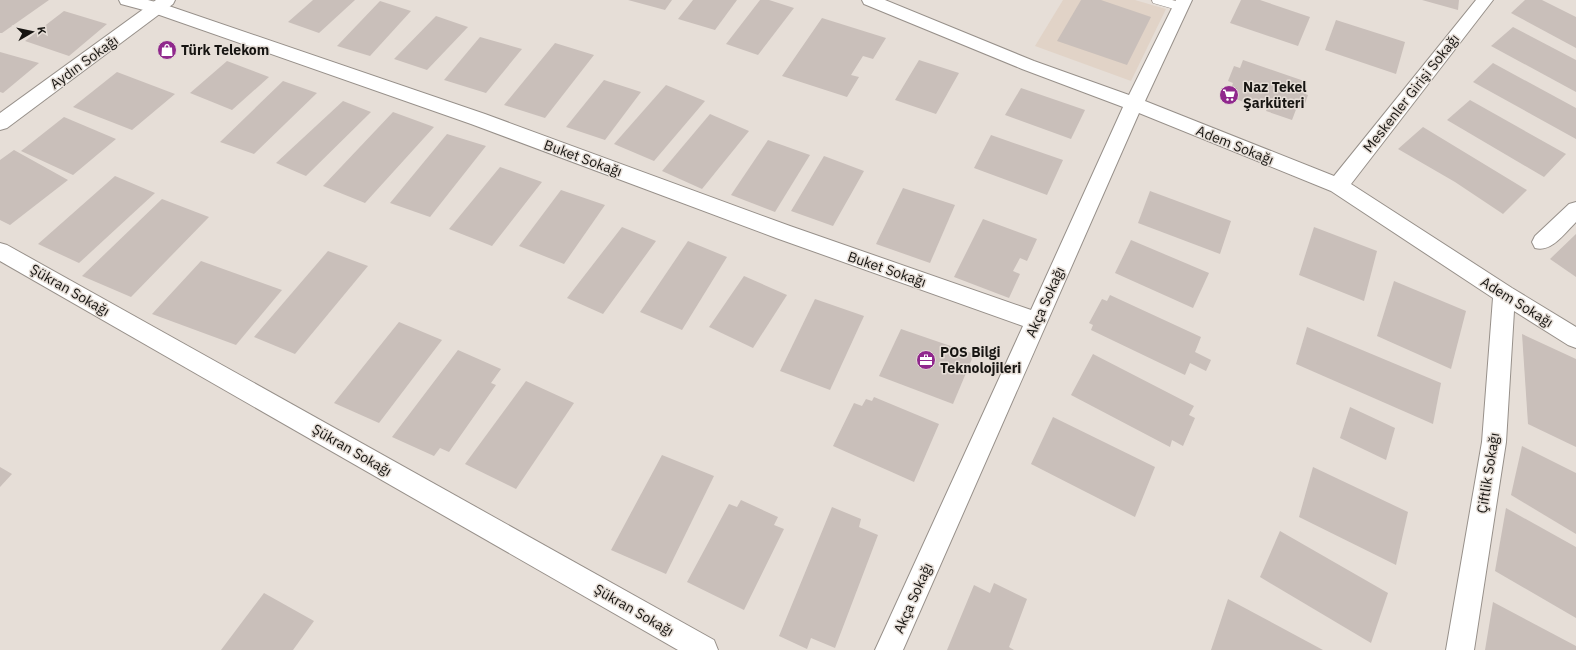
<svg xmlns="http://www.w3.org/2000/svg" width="1576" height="650" viewBox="0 0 1576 650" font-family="'IBM Plex Sans',sans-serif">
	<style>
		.built { fill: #e1d3c7 }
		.building { fill: #c9bfba }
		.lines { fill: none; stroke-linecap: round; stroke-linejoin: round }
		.service-casing { stroke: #97908a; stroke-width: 1 }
		.minor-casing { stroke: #97908a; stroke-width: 2 }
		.tertiary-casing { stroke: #97908a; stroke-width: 2 }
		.service { fill: #fff; fill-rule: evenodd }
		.minor { fill: #fff; fill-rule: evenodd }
		.tertiary { fill: #fff; fill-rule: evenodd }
		.labels { text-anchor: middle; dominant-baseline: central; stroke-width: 3; stroke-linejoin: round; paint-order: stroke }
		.poi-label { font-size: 14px; font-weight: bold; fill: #171512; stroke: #e6ded7; text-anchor: start }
		.street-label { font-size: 14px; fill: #171512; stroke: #e6ded7 }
	</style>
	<rect width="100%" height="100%" fill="#e6ded7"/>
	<polygon class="built" points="1063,0 1135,0 1166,9 1131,81 1035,46"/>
	<g class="building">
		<polygon points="0,0 49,0 2,33 0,33"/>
		<polygon points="313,0 355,0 319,33 288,22"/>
		<polygon points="628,0 672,0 665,10"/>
		<polygon points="693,0 737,0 715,30 678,19"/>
		<polygon points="760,0 769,0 794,8 758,55 726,44"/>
		<polygon points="1081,0 1101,0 1151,17 1127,65 1057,41"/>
		<polygon points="1241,0 1260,0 1310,17 1298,46 1230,23"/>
		<polygon points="1422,0 1459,0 1458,10"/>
		<polygon points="1525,0 1542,0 1576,17 1576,48 1511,13"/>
		<polygon points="380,1 411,11 370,56 337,46"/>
		<polygon points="64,11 107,24 69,56 25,41"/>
		<polygon points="436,16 468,27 427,70 394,59"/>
		<polygon points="822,18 886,38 873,59 863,56 851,75 859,77 847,97 782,76"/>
		<polygon points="1336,20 1405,42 1396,74 1325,50"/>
		<polygon points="1513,27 1576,60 1576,92 1491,46"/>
		<polygon points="480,37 522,49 486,93 444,80"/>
		<polygon points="555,43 594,55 545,118 504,105"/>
		<polygon points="0,52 39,63 3,93 0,92"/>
		<polygon points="919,60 959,73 936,114 895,100"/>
		<polygon points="1243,60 1307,82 1303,93 1308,95 1303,109 1297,107 1292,120 1266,111 1268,107 1250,100 1249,104 1228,96 1233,83 1228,81 1234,66 1240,68"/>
		<polygon points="227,61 269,77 232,110 190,93"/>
		<polygon points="1493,63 1576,108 1576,139 1473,82"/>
		<polygon points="117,72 175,94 132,130 73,107"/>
		<polygon points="604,80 641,92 605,140 566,127"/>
		<polygon points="283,81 317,93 254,154 220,142"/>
		<polygon points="666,85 705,101 654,161 614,144"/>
		<polygon points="1021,88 1085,110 1071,139 1005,115"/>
		<polygon points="1470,100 1566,154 1544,177 1447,120"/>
		<polygon points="343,101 371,112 306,176 276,163"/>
		<polygon points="393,112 434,127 365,203 323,186"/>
		<polygon points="710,114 749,131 702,189 662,171"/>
		<polygon points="64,117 116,139 73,175 21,151"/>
		<polygon points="1423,127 1527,190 1503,214 1455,182 1398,149"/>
		<polygon points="447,134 486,146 430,217 390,203"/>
		<polygon points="991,135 1063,160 1047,195 974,168"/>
		<polygon points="768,140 810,155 775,212 731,195"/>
		<polygon points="14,150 68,180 10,225 0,220 0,160"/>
		<polygon points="824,156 864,171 833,226 791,211"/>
		<polygon points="500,167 542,182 492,246 449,229"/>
		<polygon points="115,176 155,193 79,263 38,244"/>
		<polygon points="903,188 955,205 930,263 876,244"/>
		<polygon points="561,190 605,205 564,264 519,246"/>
		<polygon points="1150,191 1231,221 1220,254 1138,223"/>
		<polygon points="162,199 209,217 131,297 82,276"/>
		<polygon points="983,219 1037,239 1027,261 1020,258 1013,271 1020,274 1009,298 954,277"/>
		<polygon points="622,227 656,241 603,314 567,298"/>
		<polygon points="1314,227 1377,251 1364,301 1299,275"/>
		<polygon points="1576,234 1576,277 1550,259"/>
		<polygon points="1131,240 1209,273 1193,308 1115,273"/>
		<polygon points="688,241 727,257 682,330 640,312"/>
		<polygon points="328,251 368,266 295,354 254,337"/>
		<polygon points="201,261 282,290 236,345 152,314"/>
		<polygon points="744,276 787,295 753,348 709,327"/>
		<polygon points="1394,281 1466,311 1451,369 1377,336"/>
		<polygon points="1110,295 1201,337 1195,352 1211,360 1206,371 1190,363 1185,375 1091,330 1093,325 1089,323 1102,299 1107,301"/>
		<polygon points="815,299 864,316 830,390 780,371"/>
		<polygon points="399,322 442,340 379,423 334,403"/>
		<polygon points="1307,327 1441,383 1433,424 1296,364"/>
		<polygon points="901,329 974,354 953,404 879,376"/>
		<polygon points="1522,334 1576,359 1576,447 1528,424"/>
		<polygon points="458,350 501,369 491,383 496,385 449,452 440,448 434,456 392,437"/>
		<polygon points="1093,354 1194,406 1189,415 1195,418 1183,446 1172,440 1170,447 1071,395"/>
		<polygon points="526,381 574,403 516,489 465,464"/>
		<polygon points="874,397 939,424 914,482 833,446 854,403 862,406 866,399 872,401"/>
		<polygon points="1350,407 1395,428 1386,460 1340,438"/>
		<polygon points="1053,417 1155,467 1135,517 1031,464"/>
		<polygon points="1522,446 1576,473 1576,534 1511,495"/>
		<polygon points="662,455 714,476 666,574 611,550"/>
		<polygon points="0,467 12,474 0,487"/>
		<polygon points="1313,467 1408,512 1396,565 1299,517"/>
		<polygon points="741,500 778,517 774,525 784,529 744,610 687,582 729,504 737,507"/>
		<polygon points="832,507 861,519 859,527 878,535 835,648 811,638 807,649 779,636"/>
		<polygon points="1506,508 1576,547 1576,618 1495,571"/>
		<polygon points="1280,531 1388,593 1371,643 1260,577"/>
		<polygon points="994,583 1027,599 1009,647 1014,650 947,650 974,585 990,593"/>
		<polygon points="264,593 314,621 293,650 221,650"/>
		<polygon points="1228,599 1323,650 1211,650"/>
		<polygon points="1493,602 1576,646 1576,650 1485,650"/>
	</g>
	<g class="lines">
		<defs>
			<polygon id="service" points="1152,0 1172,0 1186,4 1188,7 1186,10 1181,11 1153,3"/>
			<g id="minor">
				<polygon points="119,0 148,0 163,4 485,114 790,226 1031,310 1123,107 1022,69 864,4 862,0 885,0 1034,61 1129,95 1176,0 1192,0 1145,101 1334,176 1476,0 1493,0 1351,184 1512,288 1576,327 1576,348 1568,345 1514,311 1506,442 1474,650 1446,650 1482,442 1493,298 1331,191 1139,113 903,650 875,650 1023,326 776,238 471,124 151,12 121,4"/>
				<path d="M 1576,202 L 1576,222 C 1565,233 1551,253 1535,248 L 1532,242 L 1535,236 L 1569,204 Z"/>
				<polygon points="0,243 7,245 714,640 718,650 678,650 0,261"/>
			</g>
			<polygon id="tertiary" points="156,0 175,0 173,4 7,128 0,130 0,113"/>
		</defs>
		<use href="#service" class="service-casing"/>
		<use href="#minor" class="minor-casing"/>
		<use href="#tertiary" class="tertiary-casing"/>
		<use href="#service" class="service"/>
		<use href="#minor" class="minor"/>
		<use href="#tertiary" class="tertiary"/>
	</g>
	<defs>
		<symbol id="shop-disc" viewBox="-11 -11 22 22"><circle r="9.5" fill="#90288d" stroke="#e6ded7"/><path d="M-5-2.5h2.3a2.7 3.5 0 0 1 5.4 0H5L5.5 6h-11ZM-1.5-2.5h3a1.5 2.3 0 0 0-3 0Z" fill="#fff"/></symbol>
		<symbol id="supermarket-disc" viewBox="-11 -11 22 22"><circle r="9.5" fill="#90288d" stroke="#e6ded7"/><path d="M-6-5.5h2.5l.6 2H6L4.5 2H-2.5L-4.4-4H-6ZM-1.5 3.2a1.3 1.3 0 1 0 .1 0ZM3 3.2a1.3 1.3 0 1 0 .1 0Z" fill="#fff"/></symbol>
		<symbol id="office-disc" viewBox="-11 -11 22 22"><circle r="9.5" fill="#90288d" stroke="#e6ded7"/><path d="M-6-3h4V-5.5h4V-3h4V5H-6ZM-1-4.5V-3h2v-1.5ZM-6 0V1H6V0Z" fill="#fff"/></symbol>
	</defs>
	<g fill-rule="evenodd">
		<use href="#shop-disc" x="156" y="39" width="22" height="22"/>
		<use href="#supermarket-disc" x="1218" y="84" width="22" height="22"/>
		<use href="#office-disc" x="915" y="349" width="22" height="22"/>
	</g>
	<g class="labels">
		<g class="poi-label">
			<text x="181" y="50">Türk Telekom</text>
			<text x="1243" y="87">Naz Tekel<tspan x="1243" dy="16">Şarküteri</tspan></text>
			<text x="940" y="352">POS Bilgi<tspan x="940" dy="16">Teknolojileri</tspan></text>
		</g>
		<g class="street-label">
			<text transform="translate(84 62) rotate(-36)">Aydın Sokağı</text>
			<text transform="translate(1411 93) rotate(-52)">Meskenler Girişi Sokağı</text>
			<text transform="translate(1235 145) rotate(22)">Adem Sokağı</text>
			<text transform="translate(583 158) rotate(20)">Buket Sokağı</text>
			<text transform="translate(887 269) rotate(19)">Buket Sokağı</text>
			<text transform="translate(70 290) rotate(30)">Şükran Sokağı</text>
			<text transform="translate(1045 302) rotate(-66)">Akça Sokağı</text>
			<text transform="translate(1517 302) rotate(32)">Adem Sokağı</text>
			<text transform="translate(352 450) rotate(30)">Şükran Sokağı</text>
			<text transform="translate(1488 473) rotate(-81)">Çiftlik Sokağı</text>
			<text transform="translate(913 598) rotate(-66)">Akça Sokağı</text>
			<text transform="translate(634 610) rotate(30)">Şükran Sokağı</text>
		</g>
	</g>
	<g transform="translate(32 32) rotate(81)" stroke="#e6ded7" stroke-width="3" paint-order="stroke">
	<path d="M0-3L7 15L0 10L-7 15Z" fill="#171512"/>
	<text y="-6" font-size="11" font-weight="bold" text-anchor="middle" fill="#171512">K</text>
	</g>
</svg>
